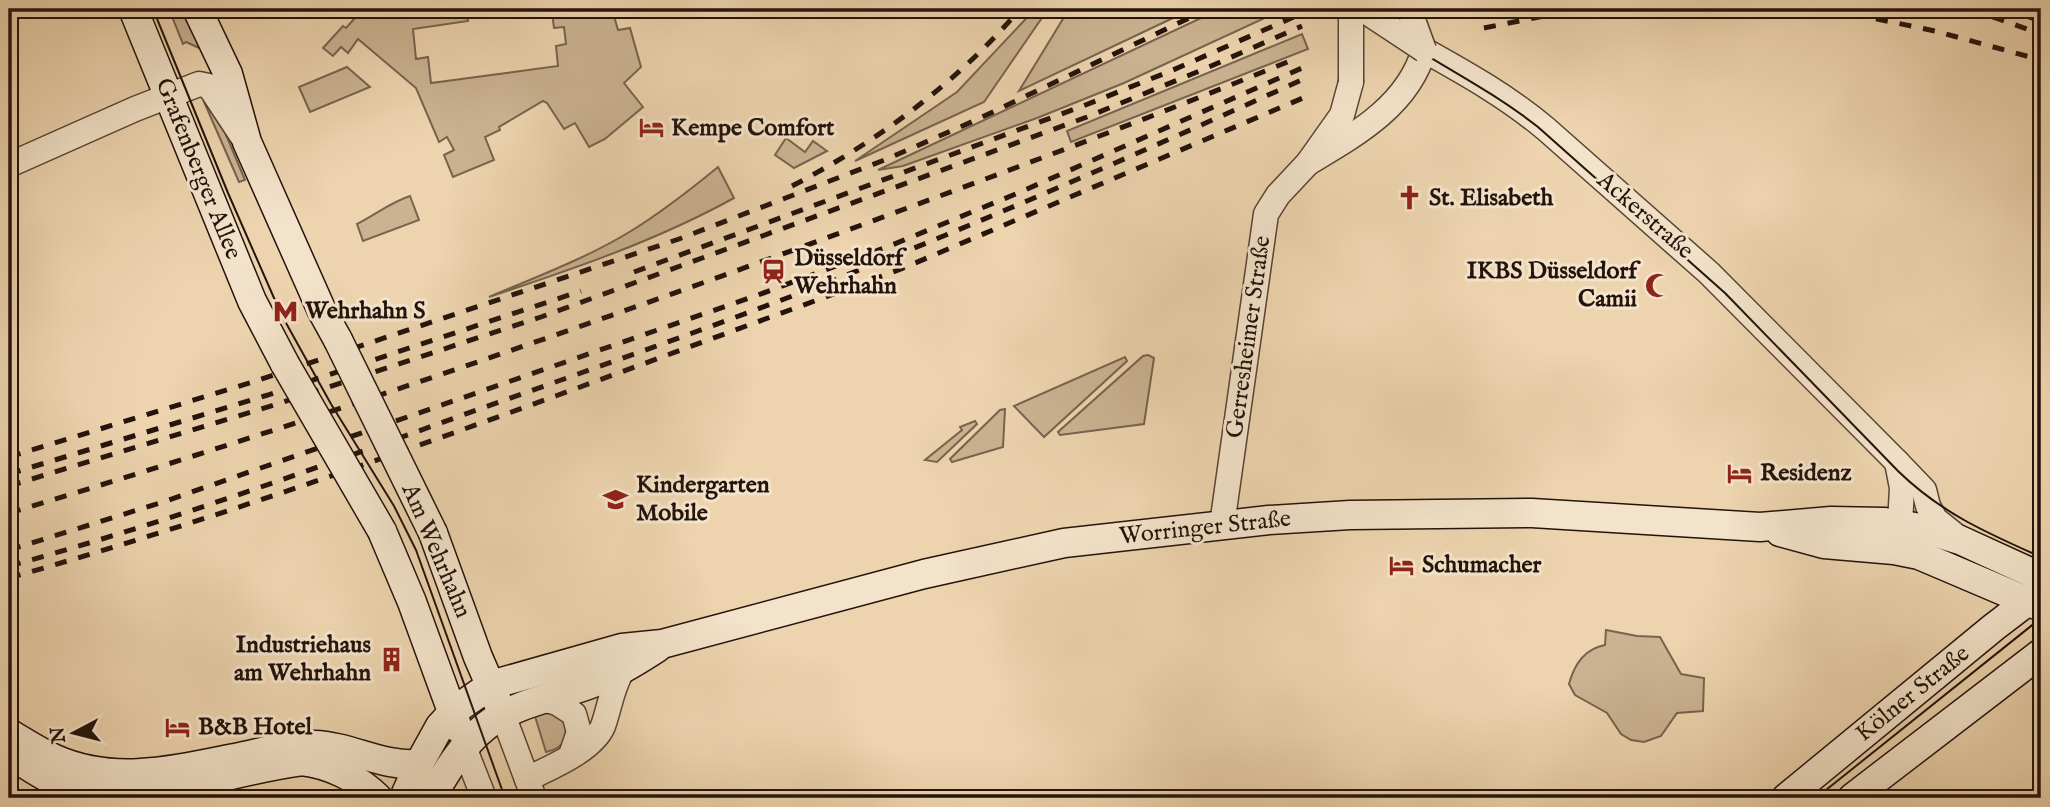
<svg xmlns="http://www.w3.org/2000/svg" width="2050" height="807" viewBox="0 0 2050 807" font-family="'IM FELL English',serif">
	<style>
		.green { fill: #cbb392; stroke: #77634f; stroke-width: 2 }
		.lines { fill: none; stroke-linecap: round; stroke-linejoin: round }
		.tertiary-casing { stroke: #564334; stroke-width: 27 }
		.secondary-casing { stroke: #23130c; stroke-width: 31 }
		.tertiary { stroke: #f3e3ca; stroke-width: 24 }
		.secondary { stroke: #f3e3ca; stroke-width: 28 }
		.tram { stroke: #23130c; stroke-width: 2 }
		.rail { stroke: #23130c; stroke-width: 5; stroke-dasharray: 12 12; stroke-linecap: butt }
		.tertiary-bridge-casing { stroke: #564334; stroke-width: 27; stroke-linecap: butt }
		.secondary-bridge-casing { stroke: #23130c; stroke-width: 31; stroke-linecap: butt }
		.tertiary-bridge { stroke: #f3e3ca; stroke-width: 24 }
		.secondary-bridge { stroke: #f3e3ca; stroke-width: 28 }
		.labels { text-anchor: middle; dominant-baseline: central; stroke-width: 6; stroke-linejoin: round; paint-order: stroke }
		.poi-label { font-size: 24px; font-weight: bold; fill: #23130c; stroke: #f3e3ca; text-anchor: start }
		.street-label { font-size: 24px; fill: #23130c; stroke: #f3e3ca }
	</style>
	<rect width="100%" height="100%" fill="#edd4ae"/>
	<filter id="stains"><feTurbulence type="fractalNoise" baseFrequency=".00286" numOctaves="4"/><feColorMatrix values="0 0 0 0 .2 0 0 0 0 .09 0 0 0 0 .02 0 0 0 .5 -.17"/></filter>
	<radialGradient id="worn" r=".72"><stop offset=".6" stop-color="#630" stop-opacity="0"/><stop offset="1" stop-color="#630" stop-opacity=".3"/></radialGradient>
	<g class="green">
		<polygon points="169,9 185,9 208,52 186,42 183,44"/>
		<polygon points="344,9 390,9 399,17 407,9 466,9 468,21 413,29 416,59 428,57 431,83 558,66 556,46 566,44 564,27 554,28 552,13 547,11 530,13 529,9 612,9 618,30 630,28 641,67 624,83 643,107 605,139 589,147 575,123 564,129 547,103 543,101 499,127 500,130 485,137 494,160 453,177 444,155 454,150 447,137 439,142 416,88 358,39 348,53 341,47 333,56 323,48 343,26 346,28 355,18"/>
		<polygon points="1035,9 1048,9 984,102 855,161 957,92"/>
		<polygon points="1069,9 1192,9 1019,91"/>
		<polygon points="1220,9 1284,9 1124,83 1037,118 903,166 878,170"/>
		<polygon points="1302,34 1308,49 1071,142 1067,131"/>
		<polygon points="347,67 370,87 310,112 299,87"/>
		<polygon points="205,104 216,111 245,180 239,182"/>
		<polygon points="786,138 805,152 813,141 827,151 794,168 775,155"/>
		<path d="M 718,167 L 734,198 C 656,241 573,269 489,297 C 536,277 587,258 631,231 C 662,212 690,190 718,167 Z"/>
		<path d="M 410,196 L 419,220 L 363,241 L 357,224 C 375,215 391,202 410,196 Z"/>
		<polygon points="1148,355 1154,358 1144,424 1060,435 1058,432 1143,356"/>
		<polygon points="1125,357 1127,361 1044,437 1014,406"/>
		<polygon points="1005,409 1003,447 952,462 950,459 1000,410"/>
		<polygon points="975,421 977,424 937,462 925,460 962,430 960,427"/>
		<path d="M 1606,630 L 1637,636 L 1660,637 L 1681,674 L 1704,678 L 1703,711 L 1677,713 L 1661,736 L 1644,742 L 1631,740 L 1621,734 L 1607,713 L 1575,695 L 1569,684 C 1574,665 1584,649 1605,645 Z"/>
		<path d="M 543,710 L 562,718 C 570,735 566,748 546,752 L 534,713 Z"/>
	</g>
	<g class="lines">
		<defs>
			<g id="tertiary">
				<path d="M 1308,163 C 1355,135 1408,106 1424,50 C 1467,74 1508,97 1546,129 L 1709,273 L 1897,462 L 1924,490 L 1928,506 L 1935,519 L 1960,539"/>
				<polyline points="9,165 135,109 199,84 209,86 242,136"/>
				<polyline points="1897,462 1902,488 1900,524 1906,540"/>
				<polyline points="1222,525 1266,214 1278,195 1308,163 1342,115 1351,82"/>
				<polyline points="542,699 557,703 574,714 579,732 571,755"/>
				<polyline points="503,715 534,798"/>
				<polyline points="464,747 484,798"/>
				<path d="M 527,779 C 550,768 593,750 603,726 C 610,706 612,687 623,669"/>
			</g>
			<g id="secondary">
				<polyline points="133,9 252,301 285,364"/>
				<polyline points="197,9 228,74 247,142 322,311 338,340"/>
				<polyline points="382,531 412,602 458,728"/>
				<polyline points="1780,532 1824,544 1894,550 1919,555 2041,607"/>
				<polyline points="433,533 478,657 498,703"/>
				<path d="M 9,733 C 24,742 39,752 55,759 C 116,786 178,769 240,757 C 264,752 289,744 314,745 C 350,746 382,767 419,764"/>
				<path d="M 17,759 C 33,769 50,781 69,788 C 149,807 223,771 302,761 C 329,764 358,778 378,798"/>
				<polyline points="404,798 419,764 440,726 455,710 491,685 622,648 662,644 924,574 1064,543 1269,520 1350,515 1532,513 1760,527 1831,521 1885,522 1921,528 1960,540 2041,577"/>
				<path d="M 431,798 C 446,772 462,745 486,726 C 518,701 559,697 596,682 C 618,673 637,661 657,648"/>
				<polyline points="1786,798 1994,627 2041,591"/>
				<polyline points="1852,798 2041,653"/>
			</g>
		</defs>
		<use href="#tertiary" class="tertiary-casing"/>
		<use href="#secondary" class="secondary-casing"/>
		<use href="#tertiary" class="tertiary"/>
		<use href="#secondary" class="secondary"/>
		<g class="tram">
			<polyline points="153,9 228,193 281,314 331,404 394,506 416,550 505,798"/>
			<path d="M 1356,9 C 1414,53 1481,82 1538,127 L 1725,293 L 1898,471 C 1941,513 1987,533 2041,557"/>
			<polyline points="1816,798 2041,618"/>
		</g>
		<g class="rail">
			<polyline points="1829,9 1935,31 2041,60"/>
			<polyline points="1970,9 2041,34"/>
			<polyline points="2006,9 2041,21"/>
			<polyline points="1469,13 1482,9"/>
			<polyline points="1484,28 1579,9"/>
			<path d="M 792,186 C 877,142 958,82 1020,9"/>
			<polyline points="634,272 1083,106 1173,70 1296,16"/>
			<polyline points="9,457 259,380 679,239 887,159 976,120 1208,9"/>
			<polyline points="9,474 268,395 581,291"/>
			<polyline points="9,486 274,405 541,317 1087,117 1202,70 1302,26"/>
			<path d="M 9,513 C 292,428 571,332 848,230 C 999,174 1149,119 1297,58"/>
			<polyline points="9,550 163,502 758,295 892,245 1018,193 1302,68"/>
			<path d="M 9,566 C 170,522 327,464 485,407 C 623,358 761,310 897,255 C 1035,199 1171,139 1306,78"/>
			<path d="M 9,578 C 284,500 551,397 820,299 L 901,269 L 1310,95"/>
		</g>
		<defs>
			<g id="tertiary-bridge">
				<polyline points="1351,9 1351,82"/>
				<polyline points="1362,9 1424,50"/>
				<polyline points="1409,9 1424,50"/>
			</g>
			<g id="secondary-bridge">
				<polyline points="338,340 433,533"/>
				<polyline points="285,364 382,531"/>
			</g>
		</defs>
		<use href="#tertiary-bridge" class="tertiary-bridge-casing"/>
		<use href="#secondary-bridge" class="secondary-bridge-casing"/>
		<use href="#tertiary-bridge" class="tertiary-bridge"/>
		<use href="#secondary-bridge" class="secondary-bridge"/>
	</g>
	<defs>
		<symbol id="hotel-bare" viewBox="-9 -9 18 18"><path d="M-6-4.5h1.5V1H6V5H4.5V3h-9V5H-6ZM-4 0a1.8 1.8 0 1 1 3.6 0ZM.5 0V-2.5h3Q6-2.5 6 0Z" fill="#8f2418" stroke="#f3e3ca" stroke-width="2.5" paint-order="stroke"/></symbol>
		<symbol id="church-bare" viewBox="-9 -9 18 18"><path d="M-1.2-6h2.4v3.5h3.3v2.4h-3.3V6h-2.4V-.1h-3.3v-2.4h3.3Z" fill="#8f2418" stroke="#f3e3ca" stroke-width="2.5" paint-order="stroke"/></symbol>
		<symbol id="station-bare" viewBox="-9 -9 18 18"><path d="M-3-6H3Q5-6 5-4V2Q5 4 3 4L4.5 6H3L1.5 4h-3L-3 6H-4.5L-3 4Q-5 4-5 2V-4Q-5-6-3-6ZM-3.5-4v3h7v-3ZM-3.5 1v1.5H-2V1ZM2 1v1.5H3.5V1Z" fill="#8f2418" stroke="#f3e3ca" stroke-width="2.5" paint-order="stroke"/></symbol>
		<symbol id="mosque-bare" viewBox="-9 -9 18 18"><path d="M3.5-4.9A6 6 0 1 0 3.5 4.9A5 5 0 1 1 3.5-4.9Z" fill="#8f2418" stroke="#f3e3ca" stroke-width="2.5" paint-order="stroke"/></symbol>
		<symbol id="metro-bare" viewBox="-9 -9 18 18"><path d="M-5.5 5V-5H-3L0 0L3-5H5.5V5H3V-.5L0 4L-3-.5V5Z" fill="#8f2418" stroke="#f3e3ca" stroke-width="2.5" paint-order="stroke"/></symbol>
		<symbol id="school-bare" viewBox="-9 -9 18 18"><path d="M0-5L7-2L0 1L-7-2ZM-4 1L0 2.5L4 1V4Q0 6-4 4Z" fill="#8f2418" stroke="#f3e3ca" stroke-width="2.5" paint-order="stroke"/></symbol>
		<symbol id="building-bare" viewBox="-9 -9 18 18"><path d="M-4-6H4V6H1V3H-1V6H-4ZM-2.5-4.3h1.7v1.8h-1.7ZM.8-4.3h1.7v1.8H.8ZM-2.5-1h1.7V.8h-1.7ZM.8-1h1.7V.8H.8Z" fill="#8f2418" stroke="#f3e3ca" stroke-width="2.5" paint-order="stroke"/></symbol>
	</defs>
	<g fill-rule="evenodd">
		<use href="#hotel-bare" x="634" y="110" width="35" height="35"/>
		<use href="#church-bare" x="1392" y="180" width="35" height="35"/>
		<use href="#station-bare" x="756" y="254" width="35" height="35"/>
		<use href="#mosque-bare" x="1640" y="268" width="35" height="35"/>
		<use href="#metro-bare" x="268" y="294" width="35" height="35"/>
		<use href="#hotel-bare" x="1722" y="456" width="35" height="35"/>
		<use href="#school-bare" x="598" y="482" width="35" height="35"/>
		<use href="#hotel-bare" x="1384" y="548" width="35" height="35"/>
		<use href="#building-bare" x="374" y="642" width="35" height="35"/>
		<use href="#hotel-bare" x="160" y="710" width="35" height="35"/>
	</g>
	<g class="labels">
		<g class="poi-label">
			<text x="671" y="128">Kempe Comfort</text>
			<text x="1429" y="198">St. Elisabeth</text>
			<text x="794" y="258">Düsseldorf<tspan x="794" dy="28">Wehrhahn</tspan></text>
			<text x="1637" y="271" text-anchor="end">IKBS Düsseldorf<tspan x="1637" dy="28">Camii</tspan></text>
			<text x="305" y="311">Wehrhahn S</text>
			<text x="1760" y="473">Residenz</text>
			<text x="636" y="485">Kindergarten<tspan x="636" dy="28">Mobile</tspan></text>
			<text x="1422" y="565">Schumacher</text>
			<text x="371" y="645" text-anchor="end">Industriehaus<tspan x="371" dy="28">am Wehrhahn</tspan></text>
			<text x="198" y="727">B&amp;B Hotel</text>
		</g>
		<g class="street-label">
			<text transform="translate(198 169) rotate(68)">Grafenberger Allee</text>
			<text transform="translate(1645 216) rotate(41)">Ackerstraße</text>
			<text transform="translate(1249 337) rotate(-82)">Gerresheimer Straße</text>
			<text transform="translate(1205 528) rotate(-6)">Worringer Straße</text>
			<text transform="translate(436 551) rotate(67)">Am Wehrhahn</text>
			<text transform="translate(1913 694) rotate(-39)">Kölner Straße</text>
		</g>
	</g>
	<rect width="2050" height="807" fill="none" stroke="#edd4ae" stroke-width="35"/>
	<rect x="10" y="10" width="2029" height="786" fill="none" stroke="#23130c" stroke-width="3.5"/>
	<rect x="18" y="18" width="2015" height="772" fill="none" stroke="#23130c" stroke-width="2"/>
	<g transform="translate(74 733) rotate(263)" stroke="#f3e3ca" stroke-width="5" paint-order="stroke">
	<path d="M0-5L12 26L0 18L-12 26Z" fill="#23130c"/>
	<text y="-10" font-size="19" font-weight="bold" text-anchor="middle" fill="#23130c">N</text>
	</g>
	<rect width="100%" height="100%" filter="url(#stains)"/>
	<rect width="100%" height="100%" fill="url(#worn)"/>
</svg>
